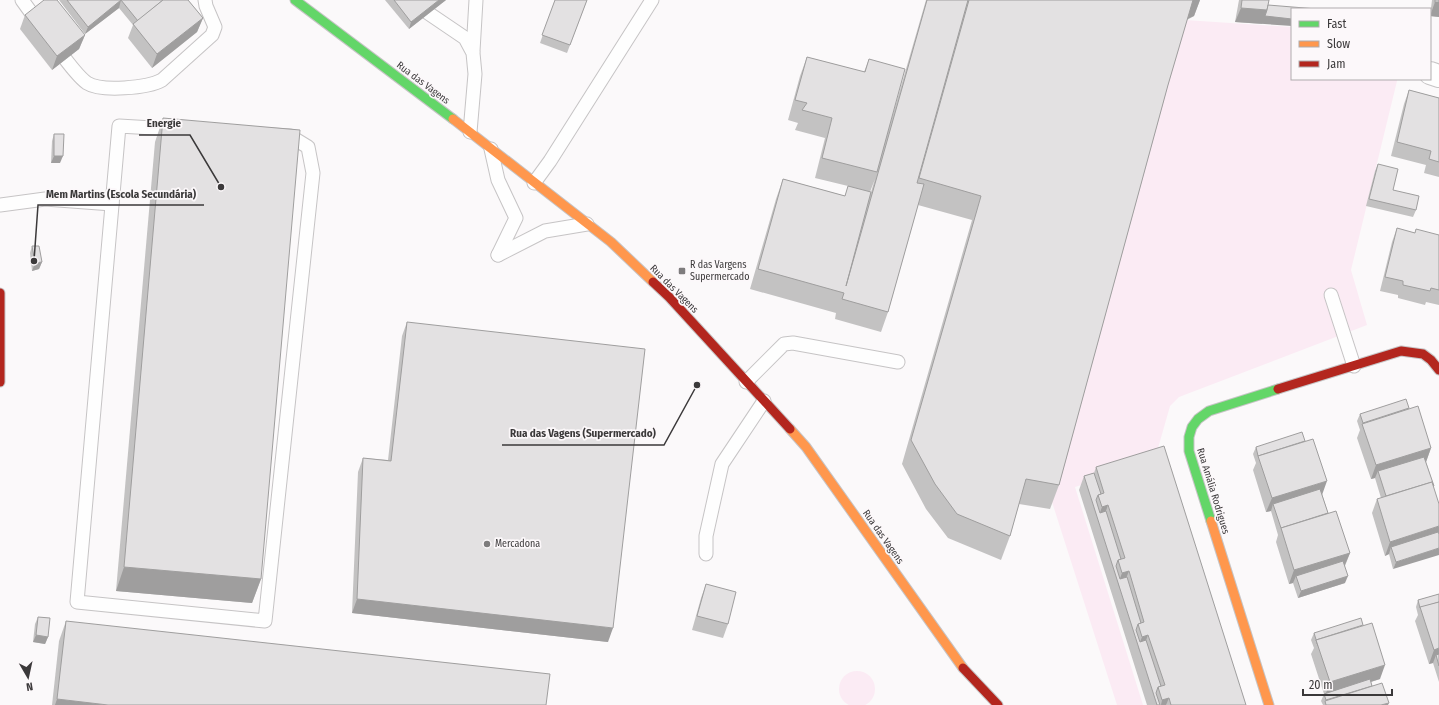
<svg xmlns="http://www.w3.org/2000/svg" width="1439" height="705" viewBox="0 0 1439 705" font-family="'Fira Sans Condensed',sans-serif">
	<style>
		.green { fill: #fbebf4 }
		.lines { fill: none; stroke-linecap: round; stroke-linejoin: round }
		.lane-casing { stroke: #c6c4c5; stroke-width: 15 }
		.street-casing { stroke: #c6c4c5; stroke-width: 24 }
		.fast-casing { stroke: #c6c4c5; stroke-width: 11 }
		.slow-casing { stroke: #c6c4c5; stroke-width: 11 }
		.jam-casing { stroke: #c6c4c5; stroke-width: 11 }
		.lane { stroke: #fefefe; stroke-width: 13 }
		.street { stroke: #fefefe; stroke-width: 22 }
		.fast { stroke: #63d668; stroke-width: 9 }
		.slow { stroke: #ff974d; stroke-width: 9 }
		.jam { stroke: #b3261e; stroke-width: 9 }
		.wall { fill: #c3c2c2; fill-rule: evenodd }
		.shaded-wall { fill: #9f9e9e }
		.building { fill: #e3e1e2; stroke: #9f9e9e }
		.poi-dot { fill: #7e7c7d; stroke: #fcf8fa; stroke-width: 1.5 }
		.labels { text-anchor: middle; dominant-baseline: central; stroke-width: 3.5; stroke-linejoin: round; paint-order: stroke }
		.street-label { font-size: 10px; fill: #3b393a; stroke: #fcf8fa }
		.poi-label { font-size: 10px; fill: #3b393a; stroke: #fcf8fa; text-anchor: start }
		.leader { fill: none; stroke: #3b393a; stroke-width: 1.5 }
		.callout-dot { fill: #3b393a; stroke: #fcf8fa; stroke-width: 1.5 }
		.callout-label { font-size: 11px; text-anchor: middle; font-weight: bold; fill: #3b393a; stroke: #fcf8fa; stroke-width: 3.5; stroke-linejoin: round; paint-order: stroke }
	</style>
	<rect width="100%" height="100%" fill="#fbf9fa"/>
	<g class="green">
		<polygon points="1185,20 1292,27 1292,79 1397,79 1397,81 1351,270 1367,325 1179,397 1170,406 1154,462 1075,487 1143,705 1117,705 1052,502"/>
		<circle cx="857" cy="689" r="18"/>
	</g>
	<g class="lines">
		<defs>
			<g id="lane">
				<polyline points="22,0 40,25"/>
				<polyline points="409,0 465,38 473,53 475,74 470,132"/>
				<path d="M 55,45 C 63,56 76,75 87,83 C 101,92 148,88 162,80 L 212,35 L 215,27 L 206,6 L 205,0"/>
				<polyline points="473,51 476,0"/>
				<polygon points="119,126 290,136 308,147 313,173 265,621 77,602"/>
				<polyline points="491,149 498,180 516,218 498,255"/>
				<polyline points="534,183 550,161 652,0"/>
				<polyline points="0,205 45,199 112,204"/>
				<polyline points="498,255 545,231 587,224"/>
				<polyline points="1331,295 1354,366"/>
				<polyline points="746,382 784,344 793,343 898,362"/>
				<polyline points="706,554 706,536 722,464 764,401"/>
			</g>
			<polyline id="street" points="1430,73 1439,76"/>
			<g id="fast">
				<polyline points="295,0 453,119"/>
				<polyline points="1211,521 1189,451 1189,437 1192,427 1198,419 1209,411 1278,389"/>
			</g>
			<g id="slow">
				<polyline points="453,119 611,242 653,282"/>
				<polyline points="790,429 806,447 963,668"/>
				<polyline points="1211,521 1269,705"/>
			</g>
			<g id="jam">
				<polyline points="653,282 669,297 790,429"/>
				<polyline points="0,293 0,382"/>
				<polyline points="1278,389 1401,351 1423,354 1431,360 1439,370"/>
				<polyline points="963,668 998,705"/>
			</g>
		</defs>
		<use href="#lane" class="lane-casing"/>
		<use href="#street" class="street-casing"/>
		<use href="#fast" class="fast-casing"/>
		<use href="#slow" class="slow-casing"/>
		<use href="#jam" class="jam-casing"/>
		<use href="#lane" class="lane"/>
		<use href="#street" class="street"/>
		<use href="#fast" class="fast"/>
		<use href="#slow" class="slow"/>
		<use href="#jam" class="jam"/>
	</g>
	<g class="wall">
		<polygon points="59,0 188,0 203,18 197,32 152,68 128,38 133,25 119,8 85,34"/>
		<polygon points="385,0 446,0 409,29"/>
		<polygon points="555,0 587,0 567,53 540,43"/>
		<path d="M 926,0 L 1200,0 L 1194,16 L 1187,20 L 1168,85 L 1059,485 L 1050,509 L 1019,504 L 1010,536 L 1001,560 L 948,538 L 926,509 L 902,464 L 972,220 L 918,205 L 888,312 L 881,332 L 835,319 L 836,313 L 750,289 L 776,199 L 783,179 L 845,196 L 848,186 L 815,178 L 825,138 L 795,130 L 798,123 L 788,120 L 800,76 L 807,57 L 864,72 L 869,59 L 884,145 ZM 875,179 L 871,192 L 870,192 Z"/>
		<polygon points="1239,0 1269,0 1268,5 1262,24 1235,22"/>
		<polygon points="1432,0 1439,0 1439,17 1430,16"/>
		<polygon points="25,15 85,35 79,49 52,70 20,29"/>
		<polygon points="1409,90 1439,98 1439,177 1424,173 1426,165 1391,156 1404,104"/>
		<polygon points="163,118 261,579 252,603 116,591 155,142"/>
		<polygon points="54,134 60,163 51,163 52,141"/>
		<polygon points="1378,164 1393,190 1416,210 1413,217 1366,206 1375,171"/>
		<polygon points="1397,228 1415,233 1439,235 1439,305 1426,302 1425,305 1398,298 1398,295 1380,291 1392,242"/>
		<polygon points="32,246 42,262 39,269 32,271 30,253"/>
		<polygon points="407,322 608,642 352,613 358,472 363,458 388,460 402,336"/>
		<polygon points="1409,408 1431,448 1426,462 1434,486 1393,569 1389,554 1385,556 1372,513 1377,499 1381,498 1375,478 1371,479 1357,438 1360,430 1357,421 1360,414"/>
		<polygon points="1256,447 1322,494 1328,513 1350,553 1345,566 1345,583 1298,598 1293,583 1289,584 1276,542 1278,535 1271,511 1266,512 1253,470 1256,463 1253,454"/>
		<polygon points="1096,467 1246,705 1147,705 1079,490 1084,476 1094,473"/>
		<polygon points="706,584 728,624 723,638 692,630 701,598"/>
		<polygon points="1439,594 1439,682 1433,663 1429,664 1415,621 1418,615 1416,607 1418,600"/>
		<polygon points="38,617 48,637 45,644 33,642 35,624"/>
		<polygon points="66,621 546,705 52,705 59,641"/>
		<polygon points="1314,633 1380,679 1371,682 1372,686 1388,705 1323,705 1321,701 1324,694 1311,654 1314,648 1311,640"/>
	</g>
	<g class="shaded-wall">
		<polygon points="121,0 119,8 85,34 88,27"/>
		<polygon points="439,0 446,0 409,29 411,22"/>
		<polygon points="1192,0 1200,0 1194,16 1185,20"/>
		<polygon points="1435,2 1439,2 1439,17 1430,16"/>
		<polygon points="1241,8 1267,10 1292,19 1292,26 1235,22"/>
		<polygon points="203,18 197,32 152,68 157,54"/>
		<polygon points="85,35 79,49 52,70 57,56"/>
		<polygon points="54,156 63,156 60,163 51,163"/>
		<polygon points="42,262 39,269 32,271 35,263"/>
		<polygon points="1431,448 1426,462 1378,471 1375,478 1371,479 1376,465"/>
		<polygon points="1327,481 1322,495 1273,504 1271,511 1266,512 1272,498"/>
		<polygon points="1108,505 1101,525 1098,518 1102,507"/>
		<polygon points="1439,526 1439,538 1391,547 1389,554 1385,556 1390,542"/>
		<polygon points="1439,548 1439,555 1393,569 1396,562"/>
		<polygon points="1350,553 1344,567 1296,576 1293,583 1289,584 1294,570"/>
		<polygon points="124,567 261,579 252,603 116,591"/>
		<polygon points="1129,571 1121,591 1118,584 1122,573"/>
		<polygon points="1348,576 1345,583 1298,598 1301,591"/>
		<polygon points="357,599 613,628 608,642 352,613"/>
		<polygon points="36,635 48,637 45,644 33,642"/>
		<polygon points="1148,635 1141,654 1138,647 1142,637"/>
		<polygon points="1439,648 1439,661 1436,655 1433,663 1429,664 1434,650"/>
		<polygon points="1385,665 1380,679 1325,696 1330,682"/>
		<polygon points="1169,698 1166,705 1161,705 1162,700"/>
		<polygon points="57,699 108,705 55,705"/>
		<polygon points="1389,703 1388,705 1381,705"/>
	</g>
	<g class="building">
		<polygon points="44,0 57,0 85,35 57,56 25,15"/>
		<polygon points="67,0 163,0 138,21 121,0 88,27"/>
		<polygon points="163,0 188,0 203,18 157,54 133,24"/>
		<polygon points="394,0 439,0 411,22"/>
		<polygon points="555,0 587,0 570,45 542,35"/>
		<polygon points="927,0 968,0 917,183 924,184 888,312 842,299 844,293 758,269 783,179 845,196 848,186 871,192 846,286"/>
		<polygon points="969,0 1193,0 1168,85 1059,485 1026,479 1010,536 957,514 935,484 911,440 981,196 919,178"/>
		<polygon points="1242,0 1269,0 1267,10 1241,8"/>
		<rect x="1435" y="0" width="4" height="2"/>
		<polygon points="1268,5 1317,9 1292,9 1292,19 1265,16 1267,10"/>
		<polygon points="807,57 865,72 869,59 905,69 877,172 822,158 832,118 802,110 807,103 795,100"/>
		<polygon points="1409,90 1439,98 1439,162 1429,159 1431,151 1397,142"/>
		<polygon points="163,118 300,130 261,579 124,567"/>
		<polygon points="54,134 64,134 63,156 54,156"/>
		<polygon points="1378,164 1398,169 1393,190 1419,196 1416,210 1369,199"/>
		<polygon points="1397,228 1415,233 1416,229 1439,235 1439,290 1431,288 1430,291 1403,285 1403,281 1385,277"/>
		<polygon points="32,246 39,246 42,262 35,263"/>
		<polygon points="407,322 645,349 613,628 357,599 363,458 391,461"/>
		<polygon points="1406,399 1409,408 1363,423 1360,414"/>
		<polygon points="1418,406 1431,448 1376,465 1362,424"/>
		<polygon points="1302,432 1305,441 1258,456 1256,447"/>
		<polygon points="1313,439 1327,481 1272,498 1258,456"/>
		<polygon points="1164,446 1246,705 1171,705 1169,698 1162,700 1158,687 1165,685 1148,635 1142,637 1138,624 1144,622 1129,571 1122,573 1118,560 1125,558 1108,505 1102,507 1098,495 1104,493 1096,467"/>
		<polygon points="1424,457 1434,486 1433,486 1432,482 1386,496 1378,471"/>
		<polygon points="1094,473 1101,494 1098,495 1096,500 1100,513 1106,511 1121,559 1118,560 1116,566 1120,579 1127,577 1141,623 1138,624 1136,630 1140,642 1146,640 1161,686 1158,687 1156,693 1160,705 1157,705 1084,476"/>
		<polygon points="1432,482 1439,504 1439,526 1390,542 1377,499"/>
		<polygon points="1320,489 1328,513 1281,528 1273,504"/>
		<polygon points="1336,511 1350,553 1294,570 1281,528"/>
		<polygon points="1438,532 1439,534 1439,548 1396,562 1391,547"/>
		<polygon points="1343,561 1348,576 1301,591 1296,576"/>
		<polygon points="706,584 736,592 728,624 697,616"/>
		<polygon points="1439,594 1439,602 1420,608 1418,600"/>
		<polygon points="1439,602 1439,648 1434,650 1420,607"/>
		<polygon points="38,617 50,618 48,637 36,635"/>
		<polygon points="1361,618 1363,625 1316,640 1318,646 1314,633"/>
		<polygon points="66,621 550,674 546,705 108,705 57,699"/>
		<polygon points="1372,623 1385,665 1330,682 1316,640"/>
		<polygon points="1439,654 1439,666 1436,655"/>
		<polygon points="1370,679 1372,686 1326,700 1324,694"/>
		<polygon points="1382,683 1389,703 1381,705 1326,705 1325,701"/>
	</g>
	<g class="poi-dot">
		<rect x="678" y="267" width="8" height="8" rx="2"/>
		<circle cx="487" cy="544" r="4"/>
	</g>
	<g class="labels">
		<g class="street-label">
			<text transform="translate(423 83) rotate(37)">Rua das Vagens</text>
			<text transform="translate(674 289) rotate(45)">Rua das Vagens</text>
			<text transform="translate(1213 491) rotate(73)">Rua Amália Rodrigues</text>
			<text transform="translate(883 537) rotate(55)">Rua das Vagens</text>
		</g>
		<g class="poi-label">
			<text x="690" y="265">R das Vargens<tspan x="690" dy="12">Supermercado</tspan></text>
			<text x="495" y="544">Mercadona</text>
		</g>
	</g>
	<path class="leader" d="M221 187L190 135H139M34 261L38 205H204M697 385L664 445H502"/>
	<g class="callout-dot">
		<circle cx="221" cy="187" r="4"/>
		<circle cx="34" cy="261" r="4"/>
		<circle cx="697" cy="385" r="4"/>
	</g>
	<g class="callout-label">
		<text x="164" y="127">Energie</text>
		<text x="121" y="198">Mem Martins (Escola Secundária)</text>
		<text x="583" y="437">Rua das Vagens (Supermercado)</text>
	</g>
	<rect x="1291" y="8" width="140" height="72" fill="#fcf8fa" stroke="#afacad"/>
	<rect x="1299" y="21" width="20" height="6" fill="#63d668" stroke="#afacad"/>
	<text x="1327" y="28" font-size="12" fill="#3b393a">Fast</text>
	<rect x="1299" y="41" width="20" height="6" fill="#ff974d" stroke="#afacad"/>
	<text x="1327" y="48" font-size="12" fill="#3b393a">Slow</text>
	<rect x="1299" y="61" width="20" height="6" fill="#b3261e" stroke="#afacad"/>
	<text x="1327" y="68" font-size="12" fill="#3b393a">Jam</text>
	<g transform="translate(28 677) rotate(171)" stroke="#fcf8fa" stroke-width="3" paint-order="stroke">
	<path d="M0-3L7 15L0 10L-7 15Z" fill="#3b393a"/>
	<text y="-6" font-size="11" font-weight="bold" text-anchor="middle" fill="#3b393a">N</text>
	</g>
	<path d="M1303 689v6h89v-6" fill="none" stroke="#3b393a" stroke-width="2"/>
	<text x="1309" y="689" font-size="12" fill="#3b393a" stroke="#fcf8fa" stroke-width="3" paint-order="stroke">20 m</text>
</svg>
